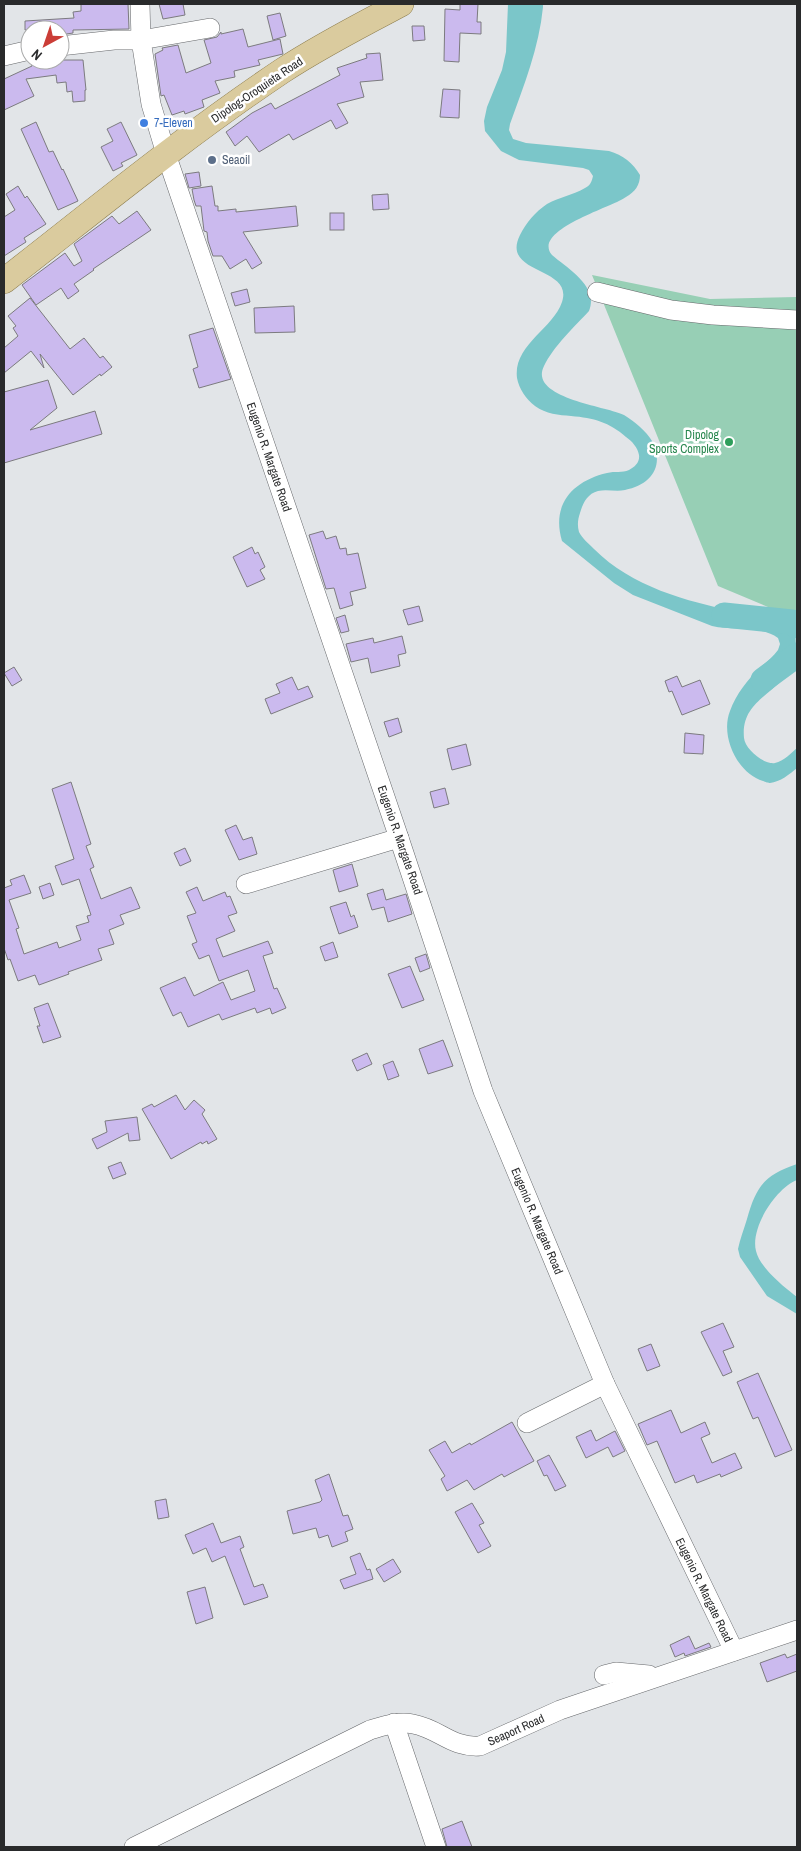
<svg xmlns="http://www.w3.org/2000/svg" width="801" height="1851" viewBox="0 0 801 1851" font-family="'Archivo Narrow',sans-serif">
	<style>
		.pitch { fill: #97cfb5 }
		.water { fill: #7bc6c9 }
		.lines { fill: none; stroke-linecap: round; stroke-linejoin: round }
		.river { stroke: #7bc6c9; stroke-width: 25 }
		.building { fill: #cbbaee; stroke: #7c7b7f }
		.minor-casing { stroke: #66686b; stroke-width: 20 }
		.major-casing { stroke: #8c7c4c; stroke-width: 26 }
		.minor { stroke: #fff; stroke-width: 19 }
		.major { stroke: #dacb9e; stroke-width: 25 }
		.shop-dot { fill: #3f7fe0; stroke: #fff; stroke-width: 2 }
		.service-dot { fill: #5c6f8a; stroke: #fff; stroke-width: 2 }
		.leisure-dot { fill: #2e9e5b; stroke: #fff; stroke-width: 2 }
		.labels { text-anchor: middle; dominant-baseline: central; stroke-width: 5; stroke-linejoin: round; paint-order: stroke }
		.street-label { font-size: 12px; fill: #292a2b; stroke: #fff }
		.shop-label { font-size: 12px; fill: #366cbe; stroke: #fff; text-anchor: start }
		.service-label { font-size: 12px; fill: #4e5e75; stroke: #fff; text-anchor: start }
		.leisure-label { font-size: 12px; fill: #27864d; stroke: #fff; text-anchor: end }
	</style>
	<rect width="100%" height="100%" fill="#e2e5e8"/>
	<polygon class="pitch" points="592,275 710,299 797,297 797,619 718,586"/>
	<g class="water">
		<path d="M 508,4 L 543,4 L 543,7 C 539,48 524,85 510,124 L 509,130 L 513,139 L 526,143 L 609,151 C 623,155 633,163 640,175 C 640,185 635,192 626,197 C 613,207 531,230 552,255 C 568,269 599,286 589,311 C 575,326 553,347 544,366 C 528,398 606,406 624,415 C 634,421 646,431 652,441 C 665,466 651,485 625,490 C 616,492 607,489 598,491 C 587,494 583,503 580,513 C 578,519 577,525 579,532 C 582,538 589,544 594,549 C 632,587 686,601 737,612 C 753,616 769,622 784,626 L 795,636 C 797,645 795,651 792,659 C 790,666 788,674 782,680 C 765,698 741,707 744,738 C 745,749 764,765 775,763 C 784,761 791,753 797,748 L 797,768 C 790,774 780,782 770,783 C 769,783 765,782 763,781 C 737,773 720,736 730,711 C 736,694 748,679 761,667 C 767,661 773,657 778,650 L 780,644 L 778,638 C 760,625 733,631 712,626 L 633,595 L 614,583 L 562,541 C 551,504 573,481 607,473 C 615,471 622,473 629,470 C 635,467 640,462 639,455 C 638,448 632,441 626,437 C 609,422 594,418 571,416 C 559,415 546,414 535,406 C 526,399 519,389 517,378 C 513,345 553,329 562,302 C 574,266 500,275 520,235 C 526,223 535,212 547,204 C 560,197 573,195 585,188 C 590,186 592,181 593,176 L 589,170 L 583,168 L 519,160 L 501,151 L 485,131 L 484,121 L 487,107 L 502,70 L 506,52 Z"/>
		<path d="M 797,1164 L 797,1180 C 776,1188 750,1228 756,1251 C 760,1268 784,1287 797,1297 L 797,1314 L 767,1296 L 740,1257 L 738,1249 C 740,1239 744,1229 747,1219 C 756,1187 764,1175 797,1164 Z"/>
	</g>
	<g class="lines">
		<g class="river">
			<polyline points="724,615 792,622 797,626"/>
			<polyline points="763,680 797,655"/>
		</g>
	</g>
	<g class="building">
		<polygon points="81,4 128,4 129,29 73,30 73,33 60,35 60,30 25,30 25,21 74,18 73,12 81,11"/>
		<polygon points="159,4 183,4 185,15 163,19"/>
		<polygon points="460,4 478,4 477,22 481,22 481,34 460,33 459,62 444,61 445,9 460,10"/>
		<polygon points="280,13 286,36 273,40 267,16"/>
		<polygon points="412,26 424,26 425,40 413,41"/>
		<polygon points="243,29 248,47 280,39 283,54 258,60 260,65 234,71 235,77 215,81 220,93 202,100 204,107 185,114 184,111 172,115 164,95 161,96 155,54 163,50 162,48 178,45 186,73 211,63 204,40 217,37 221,32 221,34"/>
		<polygon points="380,53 383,80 360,82 364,97 337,104 348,123 336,129 331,120 293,140 289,134 259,152 247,136 235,146 226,132 252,113 271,103 275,109 340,75 337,68 367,58 366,54"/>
		<polygon points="34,60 83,60 86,90 85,90 85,101 73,102 72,91 67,92 66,82 57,83 56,75 26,79 34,96 4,110 4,79 32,66 31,61"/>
		<polygon points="443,89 460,90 459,118 440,117"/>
		<polygon points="36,122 49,152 53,151 62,170 63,169 78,201 58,210 21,129"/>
		<polygon points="121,122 137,155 121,163 123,166 113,171 101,147 113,141 107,129"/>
		<polygon points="199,172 201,186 189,188 185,174"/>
		<polygon points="18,186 25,198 27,196 46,224 24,238 26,242 4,256 4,217 15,210 6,194"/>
		<polygon points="212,186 215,206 218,206 218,211 236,209 236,212 296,206 298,226 243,232 262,263 252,269 246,259 230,269 222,256 213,256 208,241 207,232 204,231 201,206 196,206 194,200 192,189"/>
		<polygon points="388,194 389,209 373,210 372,195"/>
		<polygon points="137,211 151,230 93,269 94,270 74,284 79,291 68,299 61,288 36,305 22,285 65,253 74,266 82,261 74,244 112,216 119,224"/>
		<rect x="330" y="213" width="14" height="17"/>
		<polygon points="247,289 250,302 235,306 231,293"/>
		<polygon points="30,298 70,349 84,338 100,358 103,356 112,367 101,376 100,374 73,395 40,354 44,368 31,351 4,373 4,348 18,336 13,328 16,326 8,316"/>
		<polygon points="294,306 295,332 255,333 254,308"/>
		<polygon points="213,328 231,379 199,388 193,369 198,367 189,335"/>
		<polygon points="48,380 57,408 30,430 95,411 102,434 4,463 4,392"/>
		<polygon points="323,531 326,539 336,536 340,549 346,548 347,555 358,553 366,588 350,592 353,605 340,609 334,588 326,589 309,535"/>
		<polygon points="252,547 255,554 258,552 265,567 260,570 265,579 247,587 233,557"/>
		<polygon points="419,606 423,621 408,625 403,610"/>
		<polygon points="345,615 349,631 341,633 336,618"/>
		<polygon points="402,636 406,653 398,655 400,666 371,673 368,658 351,662 346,644 373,638 374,643"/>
		<polygon points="14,667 22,680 12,686 4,673"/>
		<polygon points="677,676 682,687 700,680 710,704 682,715 672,691 669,692 665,681"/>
		<polygon points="292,677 298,690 308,686 313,697 271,714 265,699 280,693 276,684"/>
		<polygon points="398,718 402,732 389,737 384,722"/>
		<polygon points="685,733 704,735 703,754 684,753"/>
		<polygon points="466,744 471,765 452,770 447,749"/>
		<polygon points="71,782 91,844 86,846 94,867 90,869 101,899 131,887 140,908 120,915 124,924 109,930 114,944 98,949 102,960 68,972 69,974 39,985 35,975 18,981 10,959 8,960 4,948 4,888 12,885 10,880 24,875 31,893 9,900 19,928 16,929 24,954 57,942 59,948 81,940 76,926 89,922 87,916 91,915 79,879 62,885 55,866 74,859 52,789"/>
		<polygon points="445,788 449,804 434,808 430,792"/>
		<polygon points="236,825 243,840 252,837 257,854 239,860 225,830"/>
		<polygon points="185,848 191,861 180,866 174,853"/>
		<polygon points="352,864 358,886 339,892 333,870"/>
		<polygon points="50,883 54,895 43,899 39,887"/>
		<polygon points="197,887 203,901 225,892 227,897 230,896 237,913 228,916 235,931 216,939 223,957 268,941 273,953 263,956 274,989 277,988 286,1008 272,1014 270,1008 257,1013 255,1008 222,1020 219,1014 188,1027 181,1012 173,1016 160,988 185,977 194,996 223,982 231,1000 255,991 248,970 219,981 209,955 199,959 192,944 197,942 187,916 196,913 186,892"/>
		<polygon points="383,889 386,900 406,894 412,914 388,922 384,907 372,910 367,894"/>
		<polygon points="346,902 351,917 354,915 358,927 339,934 330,907"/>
		<polygon points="333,942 338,957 325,961 320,947"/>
		<polygon points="426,954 430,968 420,972 415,958"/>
		<polygon points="410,966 424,1000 402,1008 388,974"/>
		<polygon points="48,1003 61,1037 43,1043 37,1026 40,1026 34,1008"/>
		<polygon points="443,1040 453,1066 428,1074 419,1049"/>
		<polygon points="367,1053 372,1064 357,1071 352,1060"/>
		<polygon points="393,1061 399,1076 388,1080 383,1065"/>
		<polygon points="176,1095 185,1110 194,1100 205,1110 202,1114 217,1139 208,1144 207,1141 202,1144 201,1142 171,1159 142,1109 152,1104 154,1107"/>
		<polygon points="137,1117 140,1140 129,1141 128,1133 97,1149 92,1139 107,1132 105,1121"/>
		<polygon points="121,1162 126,1174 113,1179 108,1167"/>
		<polygon points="723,1323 734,1347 723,1351 732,1372 723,1376 701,1332"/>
		<polygon points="651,1344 660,1366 647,1371 638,1349"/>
		<polygon points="758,1373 792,1450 775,1457 758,1417 753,1419 737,1382"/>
		<polygon points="671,1410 681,1433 705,1422 710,1434 701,1438 712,1463 735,1453 742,1468 721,1477 720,1474 697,1483 694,1475 675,1483 657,1441 647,1445 638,1424"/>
		<polygon points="512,1422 534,1461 504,1477 502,1474 474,1490 467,1480 447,1491 441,1479 445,1476 429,1450 445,1441 452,1453 470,1443 471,1445"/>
		<polygon points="591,1430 596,1441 615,1431 625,1451 613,1457 608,1447 586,1458 576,1437"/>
		<polygon points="549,1455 566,1486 555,1491 547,1475 544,1476 537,1461"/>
		<polygon points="329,1474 343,1516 348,1515 353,1529 345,1532 348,1541 332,1547 328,1535 319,1538 316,1528 293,1534 287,1511 320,1502 322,1500 315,1480"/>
		<polygon points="166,1499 169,1517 158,1519 155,1501"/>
		<polygon points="472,1503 484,1523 479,1525 491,1546 478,1553 455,1512"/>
		<polygon points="213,1523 221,1543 240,1536 244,1547 240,1549 254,1587 263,1584 268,1597 244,1605 225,1556 212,1562 206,1548 193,1554 185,1535"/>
		<polygon points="360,1553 367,1570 370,1569 373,1579 344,1589 340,1580 356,1574 350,1557"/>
		<polygon points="393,1559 401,1572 384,1582 376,1569"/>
		<polygon points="205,1587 213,1618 196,1624 187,1592"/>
		<polygon points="689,1636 695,1649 709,1643 711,1647 685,1656 684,1653 675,1657 670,1645"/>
		<polygon points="785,1654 787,1658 797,1654 797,1671 767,1682 760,1663"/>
		<polygon points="462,1821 472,1847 447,1847 442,1829"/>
	</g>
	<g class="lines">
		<defs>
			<g id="minor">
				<polyline points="140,4 141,40 151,104 166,154 399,838 483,1091 605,1384 734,1651"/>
				<polyline points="60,46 114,40 141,40 210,28"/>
				<polyline points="4,56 30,50"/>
				<polyline points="597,292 671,310 713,315 797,320"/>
				<polyline points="246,884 399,838"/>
				<polyline points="527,1423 605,1384"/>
				<polyline points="604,1675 616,1672 649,1675"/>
				<polyline points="394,1723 436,1847"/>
				<path d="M 134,1847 L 370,1730 C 384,1726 398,1721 413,1724 C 440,1729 451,1748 480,1746 L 560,1710 L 797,1630"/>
			</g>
			<path id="major" d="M 4,281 C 95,210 185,136 282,71 C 320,46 361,25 401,4"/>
		</defs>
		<use href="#minor" class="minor-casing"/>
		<use href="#major" class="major-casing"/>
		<use href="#minor" class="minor"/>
		<use href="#major" class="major"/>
	</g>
	<circle class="shop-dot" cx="144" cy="123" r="5"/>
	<circle class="service-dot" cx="212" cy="160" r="5"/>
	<circle class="leisure-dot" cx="729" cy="442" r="5"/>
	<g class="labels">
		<g class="street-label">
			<text transform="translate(257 90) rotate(-34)">Dipolog-Oroquieta Road</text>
			<text transform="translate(269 457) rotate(71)">Eugenio R. Margate Road</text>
			<text transform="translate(400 840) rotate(71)">Eugenio R. Margate Road</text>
			<text transform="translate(537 1221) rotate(67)">Eugenio R. Margate Road</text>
			<text transform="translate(704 1590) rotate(64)">Eugenio R. Margate Road</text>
			<text transform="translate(516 1730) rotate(-24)">Seaport Road</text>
		</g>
		<g class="shop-label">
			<text x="154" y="123">7-Eleven</text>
		</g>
		<g class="service-label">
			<text x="222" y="160">Seaoil</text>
		</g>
		<g class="leisure-label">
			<text x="719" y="435">Dipolog<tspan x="719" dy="14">Sports Complex</tspan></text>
		</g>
	</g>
	<rect width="801" height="1851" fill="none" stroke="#292a2b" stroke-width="10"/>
	<g transform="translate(45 45) rotate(220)"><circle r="24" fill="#ffffff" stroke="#a9aaaa"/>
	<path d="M0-4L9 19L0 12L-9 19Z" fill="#cb3d37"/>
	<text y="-8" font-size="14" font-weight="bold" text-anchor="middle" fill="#292a2b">N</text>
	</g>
</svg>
